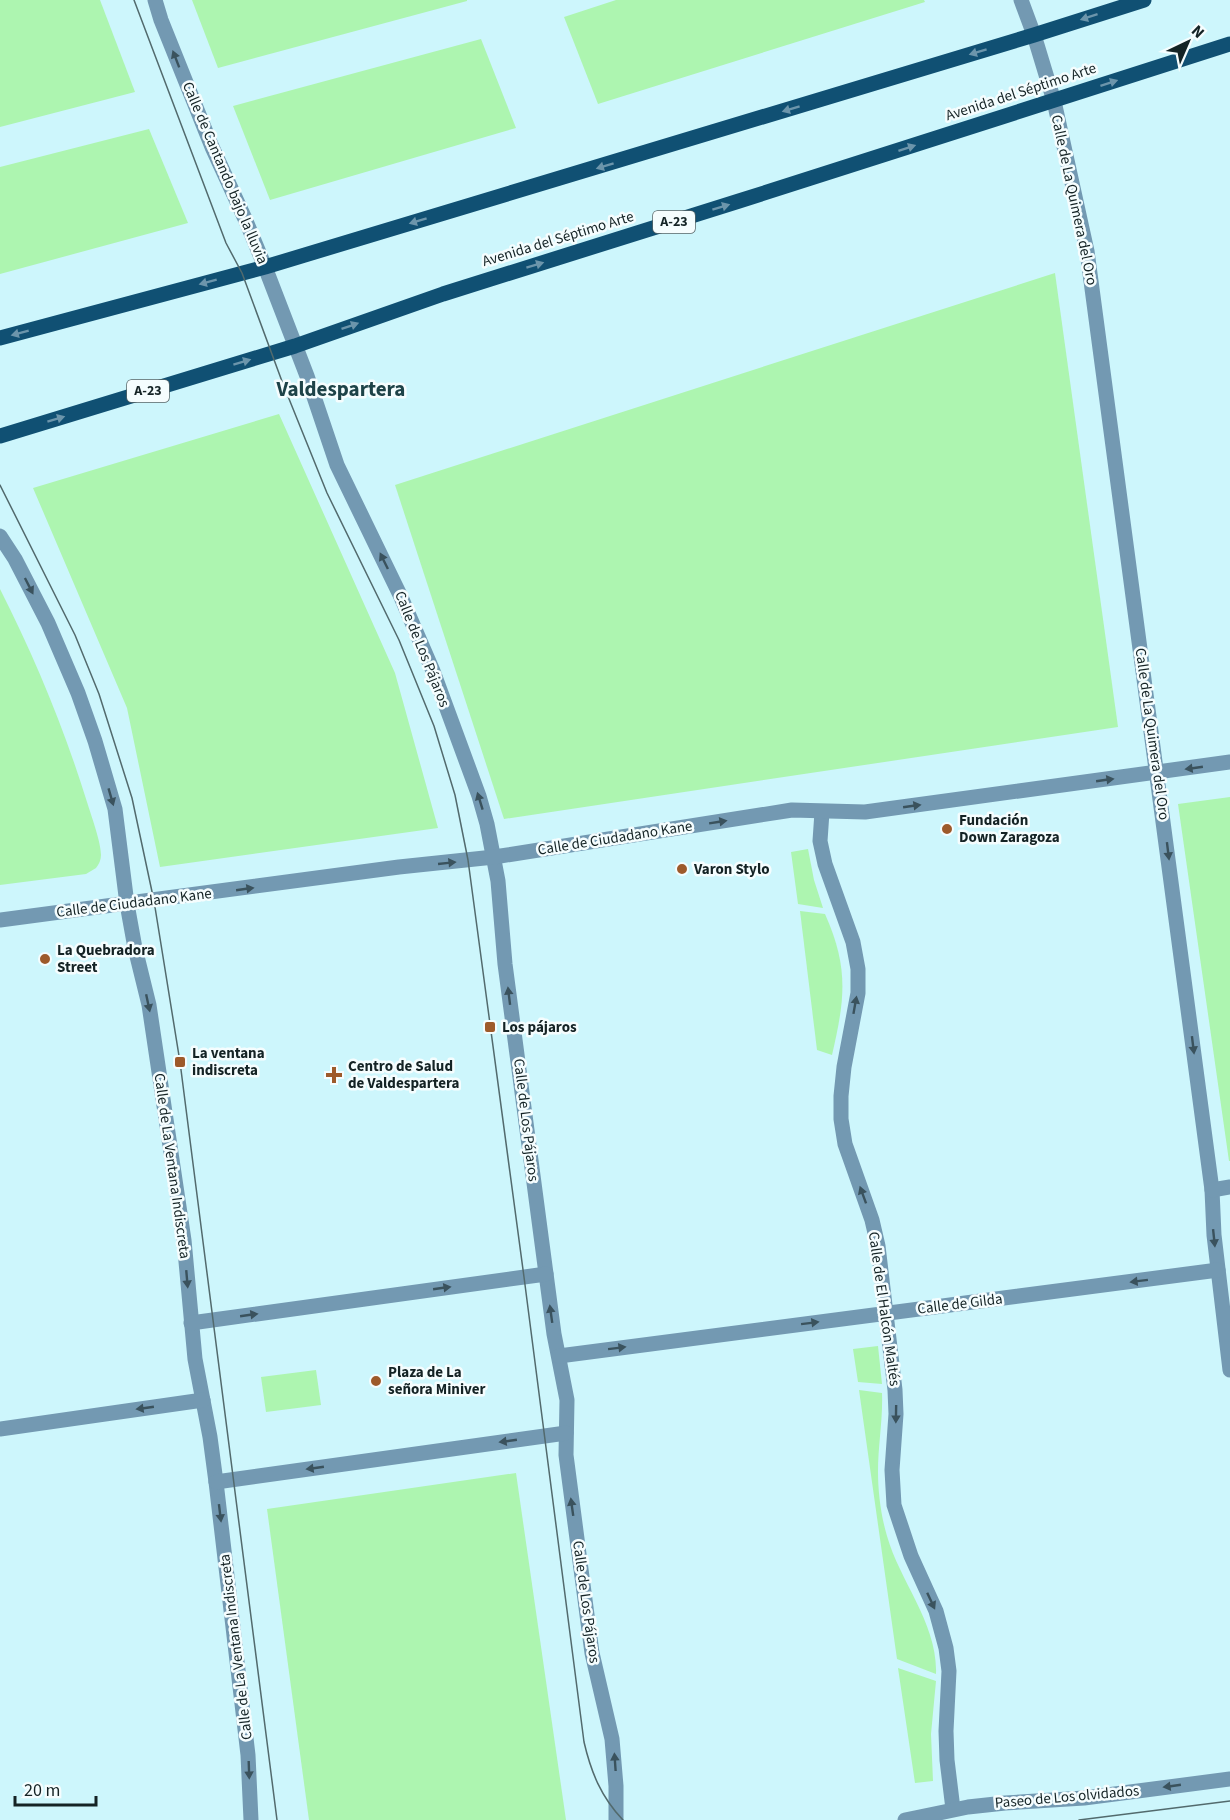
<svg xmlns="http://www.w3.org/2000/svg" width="1230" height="1820" viewBox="0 0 1230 1820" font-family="'Source Sans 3',sans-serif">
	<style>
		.green { fill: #adf5b0 }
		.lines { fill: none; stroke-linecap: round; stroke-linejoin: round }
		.street { stroke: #7399b2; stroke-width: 15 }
		.primary { stroke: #105073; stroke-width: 15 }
		.tram { stroke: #526a6d; stroke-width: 1.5 }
		.oneway { fill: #6c95ab }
		.oneway2 { fill: #3a525d }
		.poi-dot { fill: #9d5a2b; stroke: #f5fdfe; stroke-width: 2 }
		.labels { text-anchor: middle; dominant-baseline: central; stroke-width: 5; stroke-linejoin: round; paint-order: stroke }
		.shield { fill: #f5fdfe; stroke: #586466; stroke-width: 1.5 }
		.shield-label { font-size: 14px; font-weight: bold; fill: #142325 }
		.street-label { font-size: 15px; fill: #142325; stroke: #f5fdfe }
		.poi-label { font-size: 15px; font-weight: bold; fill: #142325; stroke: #f5fdfe; text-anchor: start }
		.district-label { font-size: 21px; font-weight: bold; fill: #1e4348; stroke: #f5fdfe }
	</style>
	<rect width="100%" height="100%" fill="#cdf6fc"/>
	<g class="green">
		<polygon points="0,0 100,0 135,92 0,127"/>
		<polygon points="192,0 467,0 467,1 218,68"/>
		<polygon points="616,0 924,0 925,2 598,104 564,17"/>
		<polygon points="481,39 516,128 270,200 233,106"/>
		<polygon points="149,129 188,223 0,274 0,167"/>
		<polygon points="1055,273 1118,727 504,819 395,485"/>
		<polygon points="279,414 395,673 438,828 160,867 127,708 33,488"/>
		<path d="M 0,589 C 35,658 64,728 87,802 C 91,815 101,842 101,855 C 101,860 99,864 96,868 L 86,874 L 0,885 Z"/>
		<polygon points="1230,797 1230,1161 1229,1161 1178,804"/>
		<polygon points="808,849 814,880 823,908 798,904 791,852"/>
		<path d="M 800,911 L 825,914 C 849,968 845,999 832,1055 L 817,1050 Z"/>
		<polygon points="878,1346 882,1384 858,1382 853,1349"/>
		<polygon points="316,1370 321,1405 266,1412 261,1377"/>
		<path d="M 859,1390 L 882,1393 C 883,1420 878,1445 878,1472 C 878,1492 881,1516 887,1536 C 900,1582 938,1624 936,1674 L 897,1659 Z"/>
		<polygon points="516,1473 566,1820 309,1820 267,1509"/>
		<polygon points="898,1668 936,1681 931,1734 933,1781 915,1783"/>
	</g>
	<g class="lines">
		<g class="street">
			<polyline points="155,0 161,20 212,147 246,221 265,267 307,376 337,465 401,597 433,671 479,796 487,824 498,881 505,964 554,1334 567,1400 566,1455 592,1653 612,1739 616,1786 616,1820"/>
			<polyline points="1021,0 1034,35 1054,101 1087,251 1212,1190 1214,1235 1230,1370"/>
			<polyline points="0,536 15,559 48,623 78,693 95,741 115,809 127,904 135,948 149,1005 184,1240 195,1359 210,1437 216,1482 248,1755 251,1820"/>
			<polyline points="822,812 820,841 825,864 853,942 858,969 858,993 844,1067 841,1096 841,1119 845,1144 872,1220 878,1246 895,1390 896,1414 892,1470 894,1505 911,1556 936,1611 946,1648 949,1671 946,1731 947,1760 953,1809"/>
			<polyline points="0,920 399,867 494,857 792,810 865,812 1230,762"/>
			<polyline points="1212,1190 1230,1187"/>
			<polyline points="191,1323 546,1274"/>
			<polyline points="559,1356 1218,1270"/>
			<polyline points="0,1429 203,1400"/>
			<polyline points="216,1482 566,1433"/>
			<polyline points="905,1820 968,1807 1005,1803 1084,1798 1230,1779"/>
		</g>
		<g class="primary">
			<polyline points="0,338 265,267 1034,35 1144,0"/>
			<polyline points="0,436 295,346 443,294 739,201 1230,44"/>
		</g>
		<g class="tram">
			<path d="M 134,0 L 226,243 L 242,273 L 283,384 L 327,493 L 399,640 L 434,726 L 455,795 L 468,860 L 524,1277 L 584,1742 C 591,1772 601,1797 623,1820"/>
			<polyline points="0,485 75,635 99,694 132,798 154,901 180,1062 277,1820"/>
			<polyline points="1079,1820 1230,1801"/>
		</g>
	</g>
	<defs><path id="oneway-solid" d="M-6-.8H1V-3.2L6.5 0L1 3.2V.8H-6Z" transform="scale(1.5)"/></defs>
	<g class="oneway">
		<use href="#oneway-solid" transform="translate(1089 17) rotate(162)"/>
		<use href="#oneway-solid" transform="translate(978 52) rotate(163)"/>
		<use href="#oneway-solid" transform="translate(1109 83) rotate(-18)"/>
		<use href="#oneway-solid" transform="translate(791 109) rotate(163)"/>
		<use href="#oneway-solid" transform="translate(907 148) rotate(-18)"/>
		<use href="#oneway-solid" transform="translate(605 166) rotate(163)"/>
		<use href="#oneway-solid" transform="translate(721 207) rotate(-17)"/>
		<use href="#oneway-solid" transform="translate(418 221) rotate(163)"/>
		<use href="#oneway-solid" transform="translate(535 265) rotate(-17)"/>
		<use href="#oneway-solid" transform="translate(208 282) rotate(165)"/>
		<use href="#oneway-solid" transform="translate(350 326) rotate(-19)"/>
		<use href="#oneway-solid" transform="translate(20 333) rotate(165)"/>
		<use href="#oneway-solid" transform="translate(242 362) rotate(-17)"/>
		<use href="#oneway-solid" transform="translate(56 419) rotate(-17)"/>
	</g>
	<g class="oneway2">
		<use href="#oneway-solid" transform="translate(176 59) rotate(-111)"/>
		<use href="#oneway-solid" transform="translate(384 561) rotate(-116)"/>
		<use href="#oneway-solid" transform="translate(29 586) rotate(63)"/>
		<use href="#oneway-solid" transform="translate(1194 768) rotate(172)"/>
		<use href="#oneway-solid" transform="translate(1105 780) rotate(-8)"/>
		<use href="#oneway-solid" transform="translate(111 797) rotate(74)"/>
		<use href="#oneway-solid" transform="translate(480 801) rotate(-107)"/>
		<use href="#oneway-solid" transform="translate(912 806) rotate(-8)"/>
		<use href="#oneway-solid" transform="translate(718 822) rotate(-9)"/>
		<use href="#oneway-solid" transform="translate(1168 851) rotate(83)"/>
		<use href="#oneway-solid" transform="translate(447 863) rotate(-6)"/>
		<use href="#oneway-solid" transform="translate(245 889) rotate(-8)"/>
		<use href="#oneway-solid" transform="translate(509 996) rotate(-97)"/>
		<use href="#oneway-solid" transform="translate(148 1003) rotate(78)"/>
		<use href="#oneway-solid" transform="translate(855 1005) rotate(-80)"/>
		<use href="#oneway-solid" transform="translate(1193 1045) rotate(83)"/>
		<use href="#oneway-solid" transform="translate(863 1195) rotate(-110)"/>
		<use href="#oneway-solid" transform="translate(1214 1238) rotate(84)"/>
		<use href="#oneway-solid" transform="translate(187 1279) rotate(85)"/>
		<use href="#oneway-solid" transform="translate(1139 1281) rotate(173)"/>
		<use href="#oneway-solid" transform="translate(442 1288) rotate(-8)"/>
		<use href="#oneway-solid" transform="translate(551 1314) rotate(-98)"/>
		<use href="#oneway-solid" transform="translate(249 1315) rotate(-8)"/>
		<use href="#oneway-solid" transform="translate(810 1323) rotate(-7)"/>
		<use href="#oneway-solid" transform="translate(617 1348) rotate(-7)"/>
		<use href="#oneway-solid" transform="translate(145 1408) rotate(172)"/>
		<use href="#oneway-solid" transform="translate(896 1414) rotate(91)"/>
		<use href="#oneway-solid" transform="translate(508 1441) rotate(172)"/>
		<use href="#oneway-solid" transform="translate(315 1468) rotate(172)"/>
		<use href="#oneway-solid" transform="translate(572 1507) rotate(-98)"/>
		<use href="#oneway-solid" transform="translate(220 1513) rotate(83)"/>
		<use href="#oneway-solid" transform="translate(931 1601) rotate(65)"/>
		<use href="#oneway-solid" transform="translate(615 1762) rotate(-94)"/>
		<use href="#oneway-solid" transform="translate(249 1770) rotate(88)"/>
		<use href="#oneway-solid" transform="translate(1172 1786) rotate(172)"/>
	</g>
	<g class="poi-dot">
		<circle cx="947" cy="829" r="6"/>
		<circle cx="682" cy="869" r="6"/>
		<circle cx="45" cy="959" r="6"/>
		<rect x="484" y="1021" width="12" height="12" rx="3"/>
		<rect x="174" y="1056" width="12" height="12" rx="3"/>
		<path d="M331 1066h6v6h6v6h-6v6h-6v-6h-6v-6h6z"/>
		<circle cx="376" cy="1381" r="6"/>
	</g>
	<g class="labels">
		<g class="shield">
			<rect x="653" y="211" width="42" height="22" rx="4.5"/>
			<rect x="127" y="380" width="42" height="22" rx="4.5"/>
		</g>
		<g class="shield-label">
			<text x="674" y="222">A-23</text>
			<text x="148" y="391">A-23</text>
		</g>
		<g class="street-label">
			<text transform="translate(1021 92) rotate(-18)">Avenida del Séptimo Arte</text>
			<text transform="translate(225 173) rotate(67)">Calle de Cantando bajo la lluvia</text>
			<text transform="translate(1074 200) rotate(78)">Calle de La Quimera del Oro</text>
			<text transform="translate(558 239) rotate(-17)">Avenida del Séptimo Arte</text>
			<text transform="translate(422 649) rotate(68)">Calle de Los Pájaros</text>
			<text transform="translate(1152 734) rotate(82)">Calle de La Quimera del Oro</text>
			<text transform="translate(615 838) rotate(-9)">Calle de Ciudadano Kane</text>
			<text transform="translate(134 903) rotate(-7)">Calle de Ciudadano Kane</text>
			<text transform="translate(526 1120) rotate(83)">Calle de Los Pájaros</text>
			<text transform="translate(172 1166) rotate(82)">Calle de La Ventana Indiscreta</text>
			<text transform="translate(960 1304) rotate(-7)">Calle de Gilda</text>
			<text transform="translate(884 1309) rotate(82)">Calle de El Halcón Maltés</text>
			<text transform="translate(586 1602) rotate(82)">Calle de Los Pájaros</text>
			<text transform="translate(236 1647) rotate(-97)">Calle de La Ventana Indiscreta</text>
			<text transform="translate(1067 1797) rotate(-5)">Paseo de Los olvidados</text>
		</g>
		<g class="poi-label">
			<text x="959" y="820">Fundación<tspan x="959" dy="17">Down Zaragoza</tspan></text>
			<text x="694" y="869">Varon Stylo</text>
			<text x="57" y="950">La Quebradora<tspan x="57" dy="17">Street</tspan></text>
			<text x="502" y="1027">Los pájaros</text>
			<text x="192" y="1053">La ventana<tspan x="192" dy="17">indiscreta</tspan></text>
			<text x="348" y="1066">Centro de Salud<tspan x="348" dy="17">de Valdespartera</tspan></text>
			<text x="388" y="1372">Plaza de La<tspan x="388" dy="17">señora Miniver</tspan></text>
		</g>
		<g class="district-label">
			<text x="341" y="389">Valdespartera</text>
		</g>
	</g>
	<g transform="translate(1188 42) rotate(44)" stroke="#f5fdfe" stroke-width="4.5" paint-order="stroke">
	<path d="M0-4.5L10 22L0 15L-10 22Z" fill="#142325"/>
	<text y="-9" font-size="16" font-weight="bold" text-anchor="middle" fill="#142325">N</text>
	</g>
	<path d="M15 1796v9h81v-9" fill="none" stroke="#142325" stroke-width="3"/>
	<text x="24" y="1796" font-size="18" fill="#142325" stroke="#f5fdfe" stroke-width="4.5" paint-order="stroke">20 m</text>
</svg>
